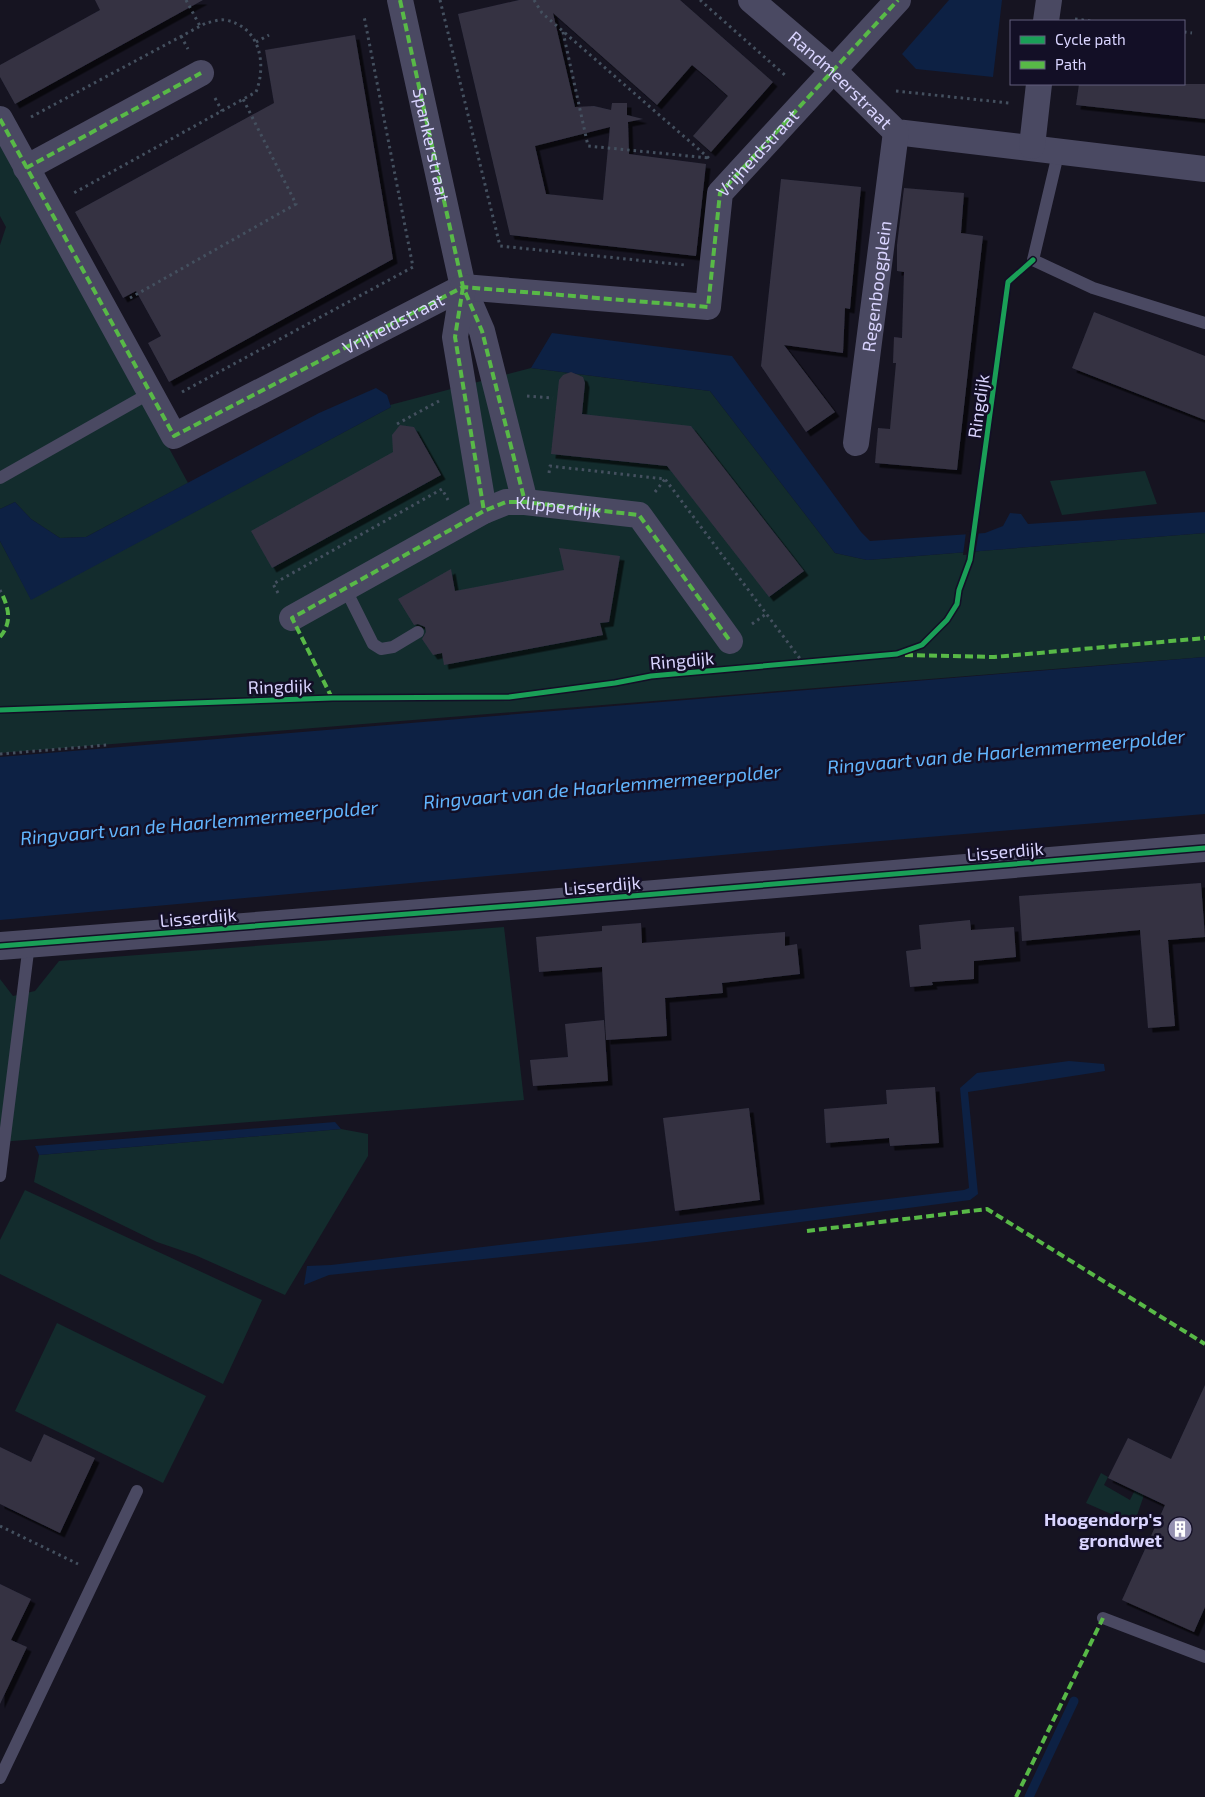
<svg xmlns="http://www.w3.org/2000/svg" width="1205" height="1797" viewBox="0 0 1205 1797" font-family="'Exo 2',sans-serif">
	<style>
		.green { fill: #132c2d }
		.water { fill: #0d2144 }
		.pier { fill: #161421 }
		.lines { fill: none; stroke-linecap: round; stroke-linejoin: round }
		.stream { stroke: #0d2144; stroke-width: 9 }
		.building { fill: #343243; fill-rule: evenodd; filter: url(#shadow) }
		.path { stroke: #44505f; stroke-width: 3; stroke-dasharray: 2.5 4; stroke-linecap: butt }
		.service { stroke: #4a4962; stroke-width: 12 }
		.minor { stroke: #4a4962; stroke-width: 26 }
		.tertiary { stroke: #4a4962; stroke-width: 28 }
		.quiet { stroke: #58b947; stroke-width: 4; stroke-dasharray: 8 4; stroke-linecap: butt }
		.cycleway-casing { stroke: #130f26; stroke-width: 8 }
		.cycleway { stroke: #1a9f57; stroke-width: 5 }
		.labels { text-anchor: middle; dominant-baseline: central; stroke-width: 5; stroke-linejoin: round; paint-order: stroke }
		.street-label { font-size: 18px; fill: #d9d4ff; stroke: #130f26 }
		.poi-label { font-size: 18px; font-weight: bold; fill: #d9d4ff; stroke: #130f26; text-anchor: end }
		.water-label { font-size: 19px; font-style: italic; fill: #62b6ff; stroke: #130f26 }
	</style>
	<defs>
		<filter id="shadow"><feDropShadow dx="4.5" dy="4.5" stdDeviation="0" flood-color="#0009"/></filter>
	</defs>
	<rect width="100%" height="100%" fill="#161421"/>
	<g class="green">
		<polygon points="0,139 188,483 86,537 60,538 31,519 15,502 0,509 0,245 6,227 0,216"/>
		<polygon points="531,368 710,391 835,553 867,560 1205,533 1205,657 0,753 0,541 31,599 391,407 390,405"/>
		<polygon points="1145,471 1157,504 1062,515 1050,481"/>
		<polygon points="504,927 524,1100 0,1142 0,979 13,996 35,991 59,961"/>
		<polygon points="341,1129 368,1134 368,1156 285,1295 195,1255 157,1242 34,1182 39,1155"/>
		<polygon points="25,1190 262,1300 223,1384 0,1274 0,1240"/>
		<polygon points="57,1323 206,1396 163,1483 15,1411"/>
		<polygon points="1147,1466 1152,1472 1134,1524 1086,1503 1101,1473 1108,1477 1104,1485 1130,1500"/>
	</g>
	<g class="water">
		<polygon points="949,0 1002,0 993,77 916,69 902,54"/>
		<polygon points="552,333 732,356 861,532 870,541 985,533 1003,526 1010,513 1021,514 1028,524 1205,512 1205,533 867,560 835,553 710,391 531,368"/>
		<polygon points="376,388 387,395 391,407 31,600 0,541 0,509 15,502 31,519 60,538 86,537 319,413"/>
		<polygon points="1205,657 1205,814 833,845 0,920 0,757"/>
		<polygon points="1069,1061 1104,1064 1105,1071 968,1092 978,1194 970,1200 647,1242 329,1275 304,1285 307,1266 331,1265 964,1190 969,1188 960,1088 977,1073"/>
		<polygon points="335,1122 341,1129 39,1155 35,1146"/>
	</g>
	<polygon class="pier" points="979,531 975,554 963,555 966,532"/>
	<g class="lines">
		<polyline class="stream" points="1029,1797 1074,1701"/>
	</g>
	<g class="building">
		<polygon points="95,0 203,0 15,104 0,77 0,65 100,10"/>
		<path d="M 519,0 L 680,0 L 773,82 L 711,152 L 693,136 L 728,96 L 710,80 L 692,65 L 657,105 L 553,13 L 575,107 L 594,106 L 611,110 L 612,103 L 627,103 L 627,115 L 643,119 L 628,122 L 629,154 L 706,164 L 696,256 L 510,235 L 458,14 ZM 610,127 L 603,200 L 546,194 L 535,146 Z"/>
		<polygon points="355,35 393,259 169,382 148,343 161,336 136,291 123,298 75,212 274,103 265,50"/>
		<polygon points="1079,84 1205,84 1205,119 1076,105"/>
		<polygon points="781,179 861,187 850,309 845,308 843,353 784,345 835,412 806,432 761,366"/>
		<polygon points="904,188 964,193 961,233 983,236 957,470 875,463 878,428 890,429 896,363 893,363 894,337 902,338 904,272 897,271 897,245"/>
		<polygon points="1094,312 1205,356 1205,420 1072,368"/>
		<polygon points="571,372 583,377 585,383 582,414 691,426 804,571 769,597 667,466 551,454 559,380 563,375"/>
		<polygon points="400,425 414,427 441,475 272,568 251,531 393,452 392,435"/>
		<polygon points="559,548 620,556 609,622 600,623 603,635 444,665 442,653 433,655 422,639 426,632 425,627 418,624 414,625 398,599 451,569 455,591 564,570"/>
		<polygon points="1201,883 1205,937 1168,940 1175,1026 1148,1028 1140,930 1022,941 1019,896"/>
		<polygon points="970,920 971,930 1014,927 1016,957 974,961 974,979 932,982 933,985 910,987 906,951 921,949 919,925"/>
		<polygon points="641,923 642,943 785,932 785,946 797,944 800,974 722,983 723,993 665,998 667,1036 606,1040 602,967 539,972 536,937 602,931 602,926"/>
		<polygon points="604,1020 608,1081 533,1086 530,1060 568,1057 565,1024"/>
		<polygon points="935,1087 939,1143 890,1146 889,1138 826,1143 824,1109 887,1104 886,1090"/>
		<polygon points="749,1108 760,1200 675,1211 663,1118"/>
		<polygon points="1205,1385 1205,1607 1194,1632 1122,1600 1165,1505 1108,1478 1128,1438 1171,1459"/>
		<polygon points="44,1434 95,1458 60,1533 0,1504 0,1447 31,1462"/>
		<polygon points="0,1584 31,1599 11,1640 27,1647 0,1704"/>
	</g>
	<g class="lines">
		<g class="path">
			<polyline points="186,0 200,26"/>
			<polyline points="440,0 500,246 685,265"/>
			<polyline points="534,0 542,13 711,160"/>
			<polyline points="700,0 787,77"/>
			<polyline points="1075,19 1091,21"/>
			<polyline points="563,32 588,146 709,158"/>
			<polyline points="1184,32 1192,33"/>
			<polyline points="181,36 188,49"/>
			<polyline points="256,42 269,35"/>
			<polyline points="896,91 1009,103"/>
			<polyline points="215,98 222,111"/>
			<path d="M 31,117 L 206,23 C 212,22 219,19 225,20 C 260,26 267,64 256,92 L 72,194"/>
			<polyline points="130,298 296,204 243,99"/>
			<polyline points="182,392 413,267 364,16"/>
			<polyline points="527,396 553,398"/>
			<polyline points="397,424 439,401"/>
			<polyline points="549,473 550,466 665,479 804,664"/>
			<polyline points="655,492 665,479"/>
			<polyline points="0,590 2,594"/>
			<polyline points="278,593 273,584 442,489 448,500"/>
			<polyline points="752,624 766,614"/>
			<polyline points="0,754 107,745"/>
			<polyline points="0,1526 78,1564"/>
		</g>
		<g class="service">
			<polyline points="1059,150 1033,260 1093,288 1205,323"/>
			<polyline points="0,478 150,393"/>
			<polyline points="345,588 373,644 381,649 393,647 418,632"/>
			<polyline points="0,1176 29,944"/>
			<polyline points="1103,1618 1205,1657"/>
			<polyline points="0,1778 137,1491"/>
		</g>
		<g class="minor">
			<path id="s1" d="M 400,0 L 463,287 L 482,331 L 525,502"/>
			<path id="s2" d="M 751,0 L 833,70 L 896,132 L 1205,169"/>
			<polyline points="1046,21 1049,0"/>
			<polyline points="0,119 174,436 463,287 708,307 720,193 898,0"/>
			<polyline points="1032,146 1039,84"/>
			<polyline points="26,168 201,73"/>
			<polyline points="463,287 455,337 484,511"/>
			<path id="s3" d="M 856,443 L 896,132"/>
			<path id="s4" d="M 292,618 L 484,511 L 506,502 L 525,502 L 639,515 L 730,641"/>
		</g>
		<polyline class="tertiary" points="0,946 536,904 1205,848"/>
		<g class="quiet">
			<polyline points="400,0 463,287 482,331 525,502"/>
			<path id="s5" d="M 0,119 L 174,436 L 463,287 L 708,307 L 720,193 L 898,0"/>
			<polyline points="26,168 201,73"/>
			<polyline points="463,287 455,337 484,511"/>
			<path d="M 0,637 C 12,623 9,609 2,594"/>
			<polyline points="905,655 994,657 1205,638"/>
			<polyline points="687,672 707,657"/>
			<polyline points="332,698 292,618 484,511 506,502 525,502 639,515 730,641"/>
			<polyline points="807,1231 987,1209 1205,1344"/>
			<polyline points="1016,1797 1103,1618"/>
		</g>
		<defs>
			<g id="cycleway">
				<polyline points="0,710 332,698 509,697 615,683 651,676 897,654 922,645 947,620 957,604 959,590 970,560 1008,282 1033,260"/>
				<polyline points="0,946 536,904 1205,848"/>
			</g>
		</defs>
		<use href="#cycleway" class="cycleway-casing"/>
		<use href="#cycleway" class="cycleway"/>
	</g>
	<defs>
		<symbol id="building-disc" viewBox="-11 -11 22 22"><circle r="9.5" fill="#9591b1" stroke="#130f26"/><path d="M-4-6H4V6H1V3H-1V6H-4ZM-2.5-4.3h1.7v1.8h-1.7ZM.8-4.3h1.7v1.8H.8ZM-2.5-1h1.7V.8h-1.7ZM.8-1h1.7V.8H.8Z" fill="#fff"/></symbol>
	</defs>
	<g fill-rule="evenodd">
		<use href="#building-disc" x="1166" y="1515" width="28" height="28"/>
	</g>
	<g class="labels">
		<g class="street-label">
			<text stroke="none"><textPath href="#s2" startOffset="120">Randmeerstraat</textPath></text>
			<text stroke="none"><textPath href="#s1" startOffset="148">Spankerstraat</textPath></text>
			<text stroke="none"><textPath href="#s5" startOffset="1102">Vrijheidstraat</textPath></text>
			<text stroke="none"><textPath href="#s3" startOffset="158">Regenboogplein</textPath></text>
			<text stroke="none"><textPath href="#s5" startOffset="608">Vrijheidstraat</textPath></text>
			<text transform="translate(978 406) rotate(-82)">Ringdijk</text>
			<text stroke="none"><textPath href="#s4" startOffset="296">Klipperdijk</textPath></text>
			<text transform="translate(682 660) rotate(-5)">Ringdijk</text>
			<text transform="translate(280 686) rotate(-2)">Ringdijk</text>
			<text transform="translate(1005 851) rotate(-5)">Lisserdijk</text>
			<text transform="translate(602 885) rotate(-5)">Lisserdijk</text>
			<text transform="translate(198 917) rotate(-5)">Lisserdijk</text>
		</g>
		<g class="poi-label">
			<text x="1162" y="1519">Hoogendorp's<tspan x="1162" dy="21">grondwet</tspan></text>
		</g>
		<g class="water-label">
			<text transform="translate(1006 751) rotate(-5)">Ringvaart van de Haarlemmermeerpolder</text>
			<text transform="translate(602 786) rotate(-5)">Ringvaart van de Haarlemmermeerpolder</text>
			<text transform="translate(199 822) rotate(-5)">Ringvaart van de Haarlemmermeerpolder</text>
		</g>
	</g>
	<rect x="1010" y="20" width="175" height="65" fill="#130f26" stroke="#625e7d"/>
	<rect x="1020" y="36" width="25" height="8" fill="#1a9f57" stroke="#625e7d"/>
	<text x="1055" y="45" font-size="15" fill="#d9d4ff">Cycle path</text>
	<rect x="1020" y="61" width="25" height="8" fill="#58b947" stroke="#625e7d"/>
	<text x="1055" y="70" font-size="15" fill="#d9d4ff">Path</text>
</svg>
